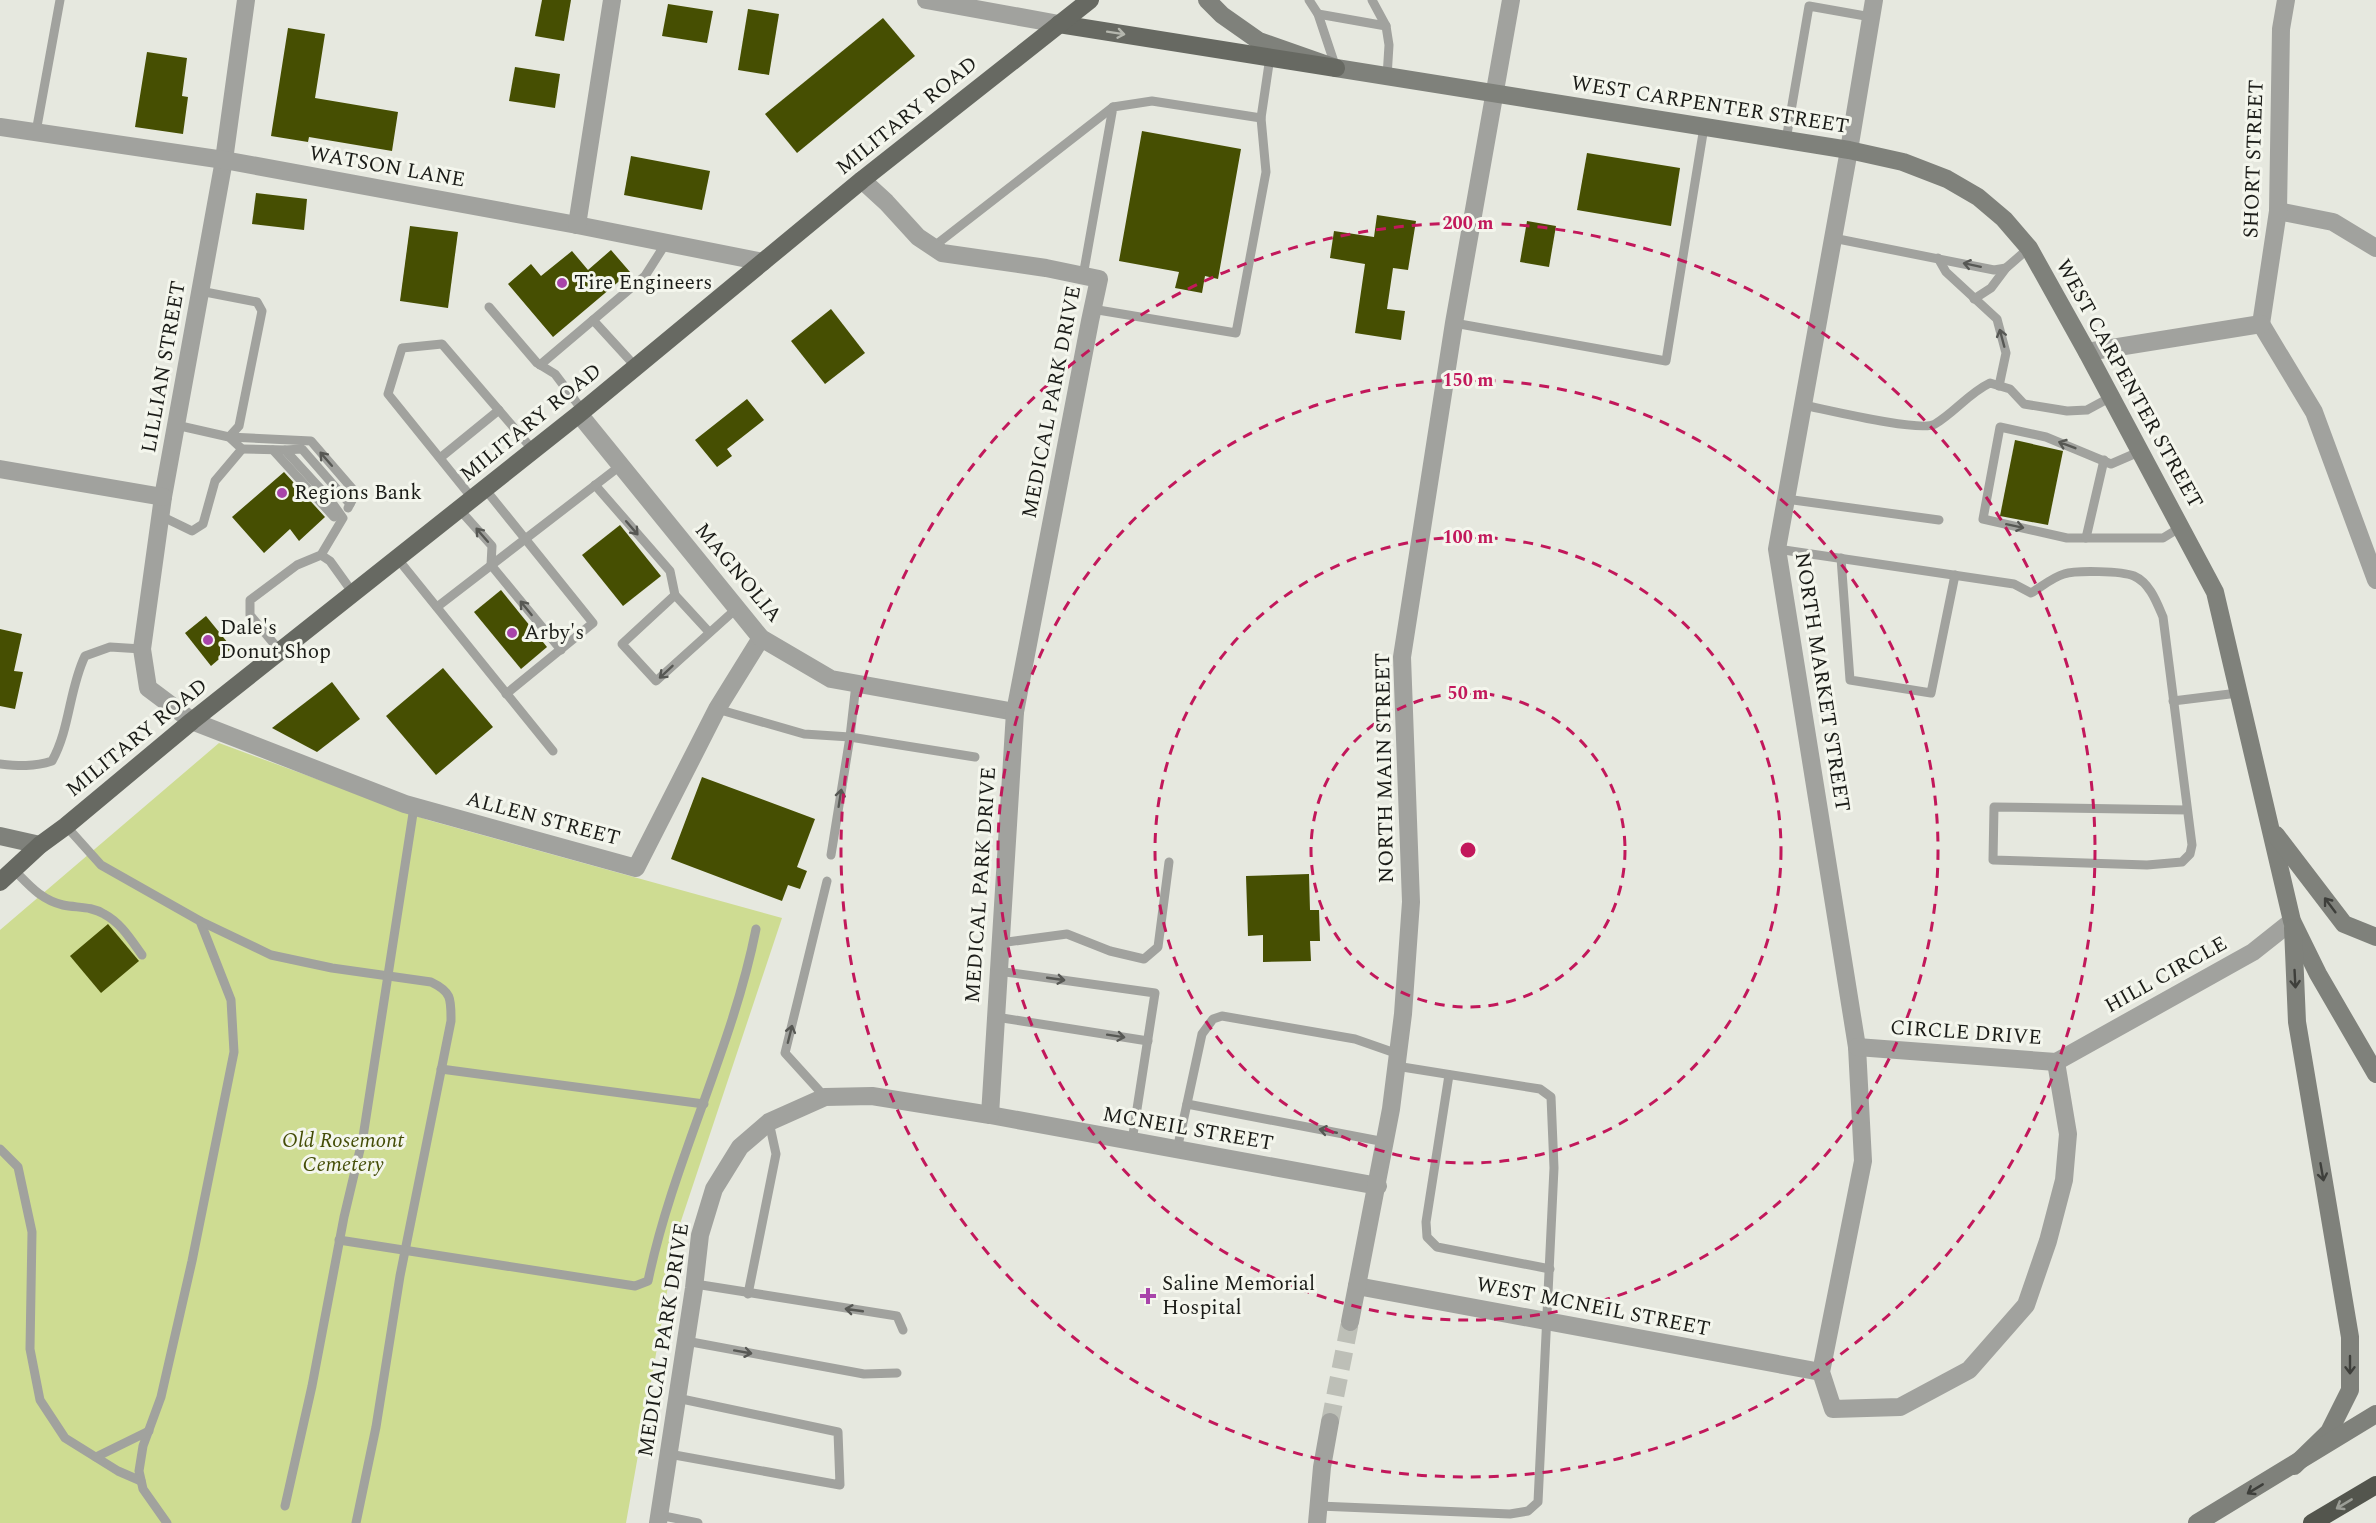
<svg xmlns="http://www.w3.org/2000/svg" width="2376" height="1523" viewBox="0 0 2376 1523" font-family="Spectral,serif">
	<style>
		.green { fill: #cedc92 }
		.building { fill: #464f02 }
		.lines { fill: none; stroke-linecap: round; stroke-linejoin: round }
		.minor-tunnel { stroke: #bdbfb7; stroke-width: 18; stroke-dasharray: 18 9; stroke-linecap: butt }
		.service { stroke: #a1a29e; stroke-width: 9 }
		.minor { stroke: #a1a29e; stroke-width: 18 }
		.secondary { stroke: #7f817b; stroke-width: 18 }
		.primary { stroke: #676962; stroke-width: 18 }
		.motorway { stroke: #53554d; stroke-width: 18 }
		.oneway { stroke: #b5b7ae }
		.oneway2 { stroke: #575854 }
		.oneway3 { stroke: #3e3f3b }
		.oneway4 { stroke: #9b9d95 }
		.ring { fill: none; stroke: #c2185b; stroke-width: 3; stroke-dasharray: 10 8 }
		.poi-dot { fill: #a844aa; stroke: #f4f6ed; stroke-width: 2 }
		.labels { text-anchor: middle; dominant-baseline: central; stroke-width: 6; stroke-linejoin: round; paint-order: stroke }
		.street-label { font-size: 21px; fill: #1b1c18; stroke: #f4f6ed }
		.poi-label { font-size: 21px; fill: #1b1c18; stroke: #f4f6ed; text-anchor: start }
		.park-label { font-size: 21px; font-style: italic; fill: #444d07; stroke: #f4f6ed }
		.centre { fill: #c2185b; stroke: #f4f6ed; stroke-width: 3 }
		.ring-label { font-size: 18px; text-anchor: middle; font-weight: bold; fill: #c2185b; stroke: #f4f6ed; stroke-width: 6; stroke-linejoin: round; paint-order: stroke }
	</style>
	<rect width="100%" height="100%" fill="#e6e8df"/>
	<polygon class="green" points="219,743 428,820 782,918 678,1230 626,1523 0,1523 0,930"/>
	<g class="building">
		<polygon points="542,0 571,0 564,41 535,36"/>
		<polygon points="668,4 713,11 707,43 662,36"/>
		<polygon points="748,9 779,14 769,75 738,70"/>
		<polygon points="883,18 915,56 797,153 765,114"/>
		<polygon points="288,28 325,34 315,98 398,112 392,151 309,137 308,142 271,136"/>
		<polygon points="147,52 187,58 182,96 188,97 183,134 135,127"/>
		<polygon points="515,67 560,74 555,108 509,101"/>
		<polygon points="1142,131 1241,149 1218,279 1205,276 1202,293 1175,288 1179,272 1119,261"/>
		<polygon points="1587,153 1680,168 1671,226 1577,210"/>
		<polygon points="631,156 710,171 702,210 624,195"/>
		<polygon points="256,193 307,199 304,230 252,224"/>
		<polygon points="1377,215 1416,221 1408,270 1393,268 1387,309 1405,311 1401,340 1355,333 1365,264 1330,258 1334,231 1374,237"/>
		<polygon points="1527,221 1556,226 1549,267 1520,262"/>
		<polygon points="410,226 458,232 448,308 400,301"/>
		<polygon points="611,250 630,272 553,337 508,284 531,264 541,276 572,251 588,270"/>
		<polygon points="831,309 865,353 825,384 791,341"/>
		<polygon points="747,399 764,420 727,449 732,456 717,467 695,440"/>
		<polygon points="2015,440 2063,451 2048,525 2000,516"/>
		<polygon points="284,472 325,517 299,541 290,529 264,553 232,517"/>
		<polygon points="620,525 661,576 623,606 582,555"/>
		<polygon points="501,590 547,647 521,669 474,612"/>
		<polygon points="206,616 232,648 211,666 185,633"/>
		<polygon points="0,629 22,634 14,671 23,672 15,709 0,706"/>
		<polygon points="443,668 493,727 436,775 386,716"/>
		<polygon points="332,682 360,719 317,752 272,728"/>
		<polygon points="702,777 815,819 797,867 807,871 800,889 788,885 782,901 671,859"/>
		<polygon points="1309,874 1310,910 1319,910 1320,941 1310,941 1311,961 1263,962 1263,935 1248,936 1246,876"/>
		<polygon points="108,924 139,961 101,993 70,956"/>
	</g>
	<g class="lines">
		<polyline class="minor-tunnel" points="1330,1422 1350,1322"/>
		<g class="service">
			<polyline points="1309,0 1318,14 1336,68"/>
			<polyline points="1372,0 1386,26"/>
			<polyline points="1318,14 1386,26 1389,45 1387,77"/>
			<polyline points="1261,118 1270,57"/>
			<polyline points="36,132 60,0"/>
			<polyline points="1786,140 1809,6 1871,17"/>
			<polyline points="1833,238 1994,270 2006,268"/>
			<polyline points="933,247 1113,107"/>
			<polyline points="1938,258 1946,272 1997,319 2006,353 1999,386"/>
			<polyline points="1083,276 1113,107 1152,101 1261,118 1266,172 1236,333 1092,309"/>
			<polyline points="200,291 257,302 262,311 239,426 229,437"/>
			<polyline points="1974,299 1991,288 2006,268 2029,248"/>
			<polyline points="489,307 537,363 555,374 583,411"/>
			<polyline points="593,320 636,367"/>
			<polyline points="1454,323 1666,361 1704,127"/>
			<polyline points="540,365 645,276 666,243"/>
			<path d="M 1803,405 C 1824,409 1921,433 1935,424 C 1955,412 1969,393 1990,383 L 2010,389 L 2024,404 L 2067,411 L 2087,410 L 2111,397"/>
			<polyline points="229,437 311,441 356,493 350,504"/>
			<polyline points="242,449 285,450 328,497 343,518 321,555 297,565 250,600 250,615 280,651"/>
			<polyline points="273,450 334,517"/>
			<polyline points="285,450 302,449 350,504 348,508"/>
			<polyline points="2141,451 2111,464 2046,437 2000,427 1983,519 2067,538 2163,538 2181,527"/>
			<polyline points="440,458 499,410"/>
			<polyline points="595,485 670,571 675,595 709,632"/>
			<polyline points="485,489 593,623 506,694"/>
			<polyline points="472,498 388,394 402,348 442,344 533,450"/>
			<polyline points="1786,499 1939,520"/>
			<polyline points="459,509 492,546 491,565 561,650"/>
			<polyline points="161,516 192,531 203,524 215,481 242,449 229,437 176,425"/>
			<polyline points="2086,538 2104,460"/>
			<path d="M 1777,549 L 2014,584 L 2031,593 C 2041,587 2053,577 2064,574 C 2076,570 2122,571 2134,576 C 2150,583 2157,603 2163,617 L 2192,845 L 2190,854 L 2182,862 L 2147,865 L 1993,860 L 1994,807 L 2187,810"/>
			<polyline points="321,555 330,561 353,593"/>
			<polyline points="397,558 553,751"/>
			<polyline points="1841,558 1850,680 1931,693 1955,575"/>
			<polyline points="675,595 622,644 656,681 736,609"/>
			<polyline points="437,607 620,466"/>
			<polyline points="856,684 850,737 975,757"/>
			<polyline points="2173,701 2238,693"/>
			<polyline points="717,709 804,734 850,737 831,855"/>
			<path d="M 0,764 C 18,766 34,767 52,761 C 70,729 69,689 85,656 L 110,647 L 142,649"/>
			<polyline points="66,826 101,865 200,921 231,1000 234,1052 192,1261 161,1397 143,1446 139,1471 143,1489 167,1523"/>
			<path d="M 14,870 C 29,885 41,900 63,905 C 77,908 91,906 104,914 C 121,923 131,940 142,955"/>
			<path d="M 200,921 L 271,955 L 332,968 L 431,982 C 452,992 451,999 451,1021 L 400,1276 L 376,1427 L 356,1523"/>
			<polyline points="1000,943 1067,934 1110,951 1144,959 1158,947 1169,862"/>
			<polyline points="998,971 1155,993 1132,1141"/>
			<polyline points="996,1017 1148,1041"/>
			<polyline points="441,1069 704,1104"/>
			<polyline points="1449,1075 1426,1222 1427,1237 1437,1247 1550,1269"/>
			<polyline points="825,1097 785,1053 827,881"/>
			<polyline points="1187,1104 1385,1142"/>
			<polyline points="0,1149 18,1167 32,1232 30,1349 40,1400 65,1438 118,1471 141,1481"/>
			<polyline points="1177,1150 1202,1034 1213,1019 1222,1016 1355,1039 1398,1054"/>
			<path d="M 339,1240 L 635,1286 L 648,1281 C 673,1161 732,1050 756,929"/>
			<polyline points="695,1284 897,1316 903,1330"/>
			<polyline points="748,1294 776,1154 769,1122"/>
			<polyline points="686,1341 864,1374 897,1373"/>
			<polyline points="669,1454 840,1485 838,1432 677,1398"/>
			<polyline points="96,1457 149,1431"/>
			<polyline points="285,1506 312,1386 344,1217 363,1137 414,807"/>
			<polyline points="1319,1506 1510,1514 1528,1511 1538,1502 1554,1168 1551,1097 1540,1089 1396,1066"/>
			<polyline points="659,1515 698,1523"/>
		</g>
		<g class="minor">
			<polyline points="246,0 224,160 163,497 142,649 148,688 192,721 405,804 636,868 717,709 761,638"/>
			<polyline points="926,0 1059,24"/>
			<polyline points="1874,0 1849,150 1777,549 1857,1047 1863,1161 1821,1372 1833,1409 1900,1407 1969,1370 2026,1305 2048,1241 2064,1180 2068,1134 2056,1062"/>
			<polyline points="0,127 224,160 577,225 763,262"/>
			<polyline points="2278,211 2333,222 2376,248"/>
			<polyline points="577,225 612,0"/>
			<polyline points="2261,324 2278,211 2281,29 2286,0"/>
			<polyline points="2261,324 2314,412 2376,580"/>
			<polyline points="2087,352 2261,324"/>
			<polyline points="579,414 761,638 831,679 1015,712"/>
			<polyline points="0,469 163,497"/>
			<polyline points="1857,1047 2056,1062"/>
			<polyline points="2056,1062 2253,952 2292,921"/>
			<polyline points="990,1115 1378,1186"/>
			<polyline points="1357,1286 1821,1372"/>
			<polyline points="1350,1322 1391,1109 1403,1014 1411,902 1402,657 1454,323 1511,0"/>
			<polyline points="658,1523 694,1288 700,1235 714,1189 740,1147 769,1122 825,1097 872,1096 990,1115 1015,712 1090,321 1099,279 1046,268 942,253 918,237 886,202 862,180"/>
			<polyline points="1317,1523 1322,1467 1330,1422"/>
		</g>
		<g class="secondary">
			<polyline points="1207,0 1222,15 1259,41 1336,68 1849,150 1903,162 1947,179 1978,197 2004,219 2029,248 2087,352 2215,592 2292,921 2318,974 2376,1074"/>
			<polyline points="2276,835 2344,924 2376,937"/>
			<polyline points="0,836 40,845"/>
			<polyline points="2293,928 2297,1022 2350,1337 2350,1390 2329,1432 2294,1466"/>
			<polyline points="2197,1523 2376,1414"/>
		</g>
		<g class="primary">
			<polyline points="1059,24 1336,68"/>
			<polyline points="0,882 40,845 66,826 192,721 579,414 862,180 1090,0"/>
		</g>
		<polyline class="motorway" points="2312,1523 2376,1485"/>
	</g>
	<defs><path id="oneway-shaft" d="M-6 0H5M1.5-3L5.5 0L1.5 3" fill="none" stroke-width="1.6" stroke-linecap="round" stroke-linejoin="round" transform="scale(1.5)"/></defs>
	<use class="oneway" href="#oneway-shaft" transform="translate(1116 33) rotate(9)"/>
	<g class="oneway2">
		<use href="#oneway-shaft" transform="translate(1972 265) rotate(-168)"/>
		<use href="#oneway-shaft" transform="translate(2002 338) rotate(-105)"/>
		<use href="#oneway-shaft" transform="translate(2067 445) rotate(-159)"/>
		<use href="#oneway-shaft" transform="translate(326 459) rotate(-131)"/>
		<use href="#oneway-shaft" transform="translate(2015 526) rotate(12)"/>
		<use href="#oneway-shaft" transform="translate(632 528) rotate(49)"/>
		<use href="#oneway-shaft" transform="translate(482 535) rotate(-131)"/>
		<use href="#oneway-shaft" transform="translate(526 608) rotate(-129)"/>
		<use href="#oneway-shaft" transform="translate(666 672) rotate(137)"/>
		<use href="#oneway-shaft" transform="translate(840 798) rotate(-81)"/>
		<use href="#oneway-shaft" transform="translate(1056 979) rotate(8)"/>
		<use href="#oneway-shaft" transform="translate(790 1034) rotate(-76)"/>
		<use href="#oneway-shaft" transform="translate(1116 1036) rotate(9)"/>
		<use href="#oneway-shaft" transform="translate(1328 1131) rotate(-169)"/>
		<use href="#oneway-shaft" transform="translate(854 1310) rotate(-172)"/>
		<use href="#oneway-shaft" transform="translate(743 1352) rotate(10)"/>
	</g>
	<g class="oneway3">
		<use href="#oneway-shaft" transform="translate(2330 905) rotate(-127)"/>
		<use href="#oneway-shaft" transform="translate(2295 979) rotate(87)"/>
		<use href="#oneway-shaft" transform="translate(2322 1172) rotate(80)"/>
		<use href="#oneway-shaft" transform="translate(2350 1365) rotate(90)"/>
		<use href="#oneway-shaft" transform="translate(2255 1489) rotate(149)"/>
	</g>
	<use class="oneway4" href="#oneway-shaft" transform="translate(2344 1504) rotate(149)"/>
	<g class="ring">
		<circle cx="1468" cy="850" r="157"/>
		<circle cx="1468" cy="850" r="313"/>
		<circle cx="1468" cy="850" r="470"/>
		<circle cx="1468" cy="850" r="627"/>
	</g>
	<g class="poi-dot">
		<circle cx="562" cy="283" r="6"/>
		<circle cx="282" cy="493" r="6"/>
		<circle cx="512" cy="633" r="6"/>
		<circle cx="208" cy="640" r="6"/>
		<path d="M1145 1287h6v6h6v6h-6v6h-6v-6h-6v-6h6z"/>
	</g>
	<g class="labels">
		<g class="street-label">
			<text transform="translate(1710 105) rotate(9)">WEST CARPENTER STREET</text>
			<text transform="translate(907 116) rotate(-39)">MILITARY ROAD</text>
			<text transform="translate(2254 159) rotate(-88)">SHORT STREET</text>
			<text transform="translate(387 167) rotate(10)">WATSON LANE</text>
			<text transform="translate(164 367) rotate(-80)">LILLIAN STREET</text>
			<text transform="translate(2129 384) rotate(61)">WEST CARPENTER STREET</text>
			<text transform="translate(1052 402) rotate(-79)">MEDICAL PARK DRIVE</text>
			<text transform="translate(531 423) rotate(-39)">MILITARY ROAD</text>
			<text transform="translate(738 573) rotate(50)">MAGNOLIA</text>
			<text transform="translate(1822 682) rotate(81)">NORTH MARKET STREET</text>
			<text transform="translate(137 738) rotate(-39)">MILITARY ROAD</text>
			<text transform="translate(1385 768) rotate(-91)">NORTH MAIN STREET</text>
			<text transform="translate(543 819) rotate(15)">ALLEN STREET</text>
			<text transform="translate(981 885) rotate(-86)">MEDICAL PARK DRIVE</text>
			<text transform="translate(2166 975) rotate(-29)">HILL CIRCLE</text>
			<text transform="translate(1966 1033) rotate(4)">CIRCLE DRIVE</text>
			<text transform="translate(1188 1129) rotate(10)">MCNEIL STREET</text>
			<text transform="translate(1593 1307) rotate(11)">WEST MCNEIL STREET</text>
			<text transform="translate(664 1340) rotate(-81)">MEDICAL PARK DRIVE</text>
		</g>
		<g class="poi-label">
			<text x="574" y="283">Tire Engineers</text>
			<text x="294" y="493">Regions Bank</text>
			<text x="220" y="628">Dale's<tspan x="220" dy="24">Donut Shop</tspan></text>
			<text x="524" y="633">Arby's</text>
			<text x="1162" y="1284">Saline Memorial<tspan x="1162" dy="24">Hospital</tspan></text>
		</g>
		<g class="park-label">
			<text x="343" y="1141">Old Rosemont<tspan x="343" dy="24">Cemetery</tspan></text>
		</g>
	</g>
	<circle cx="1468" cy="850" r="9" class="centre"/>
	<g class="ring-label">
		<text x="1468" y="229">200 m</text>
		<text x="1468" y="386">150 m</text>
		<text x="1468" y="543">100 m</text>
		<text x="1468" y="699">50 m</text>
	</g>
</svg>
